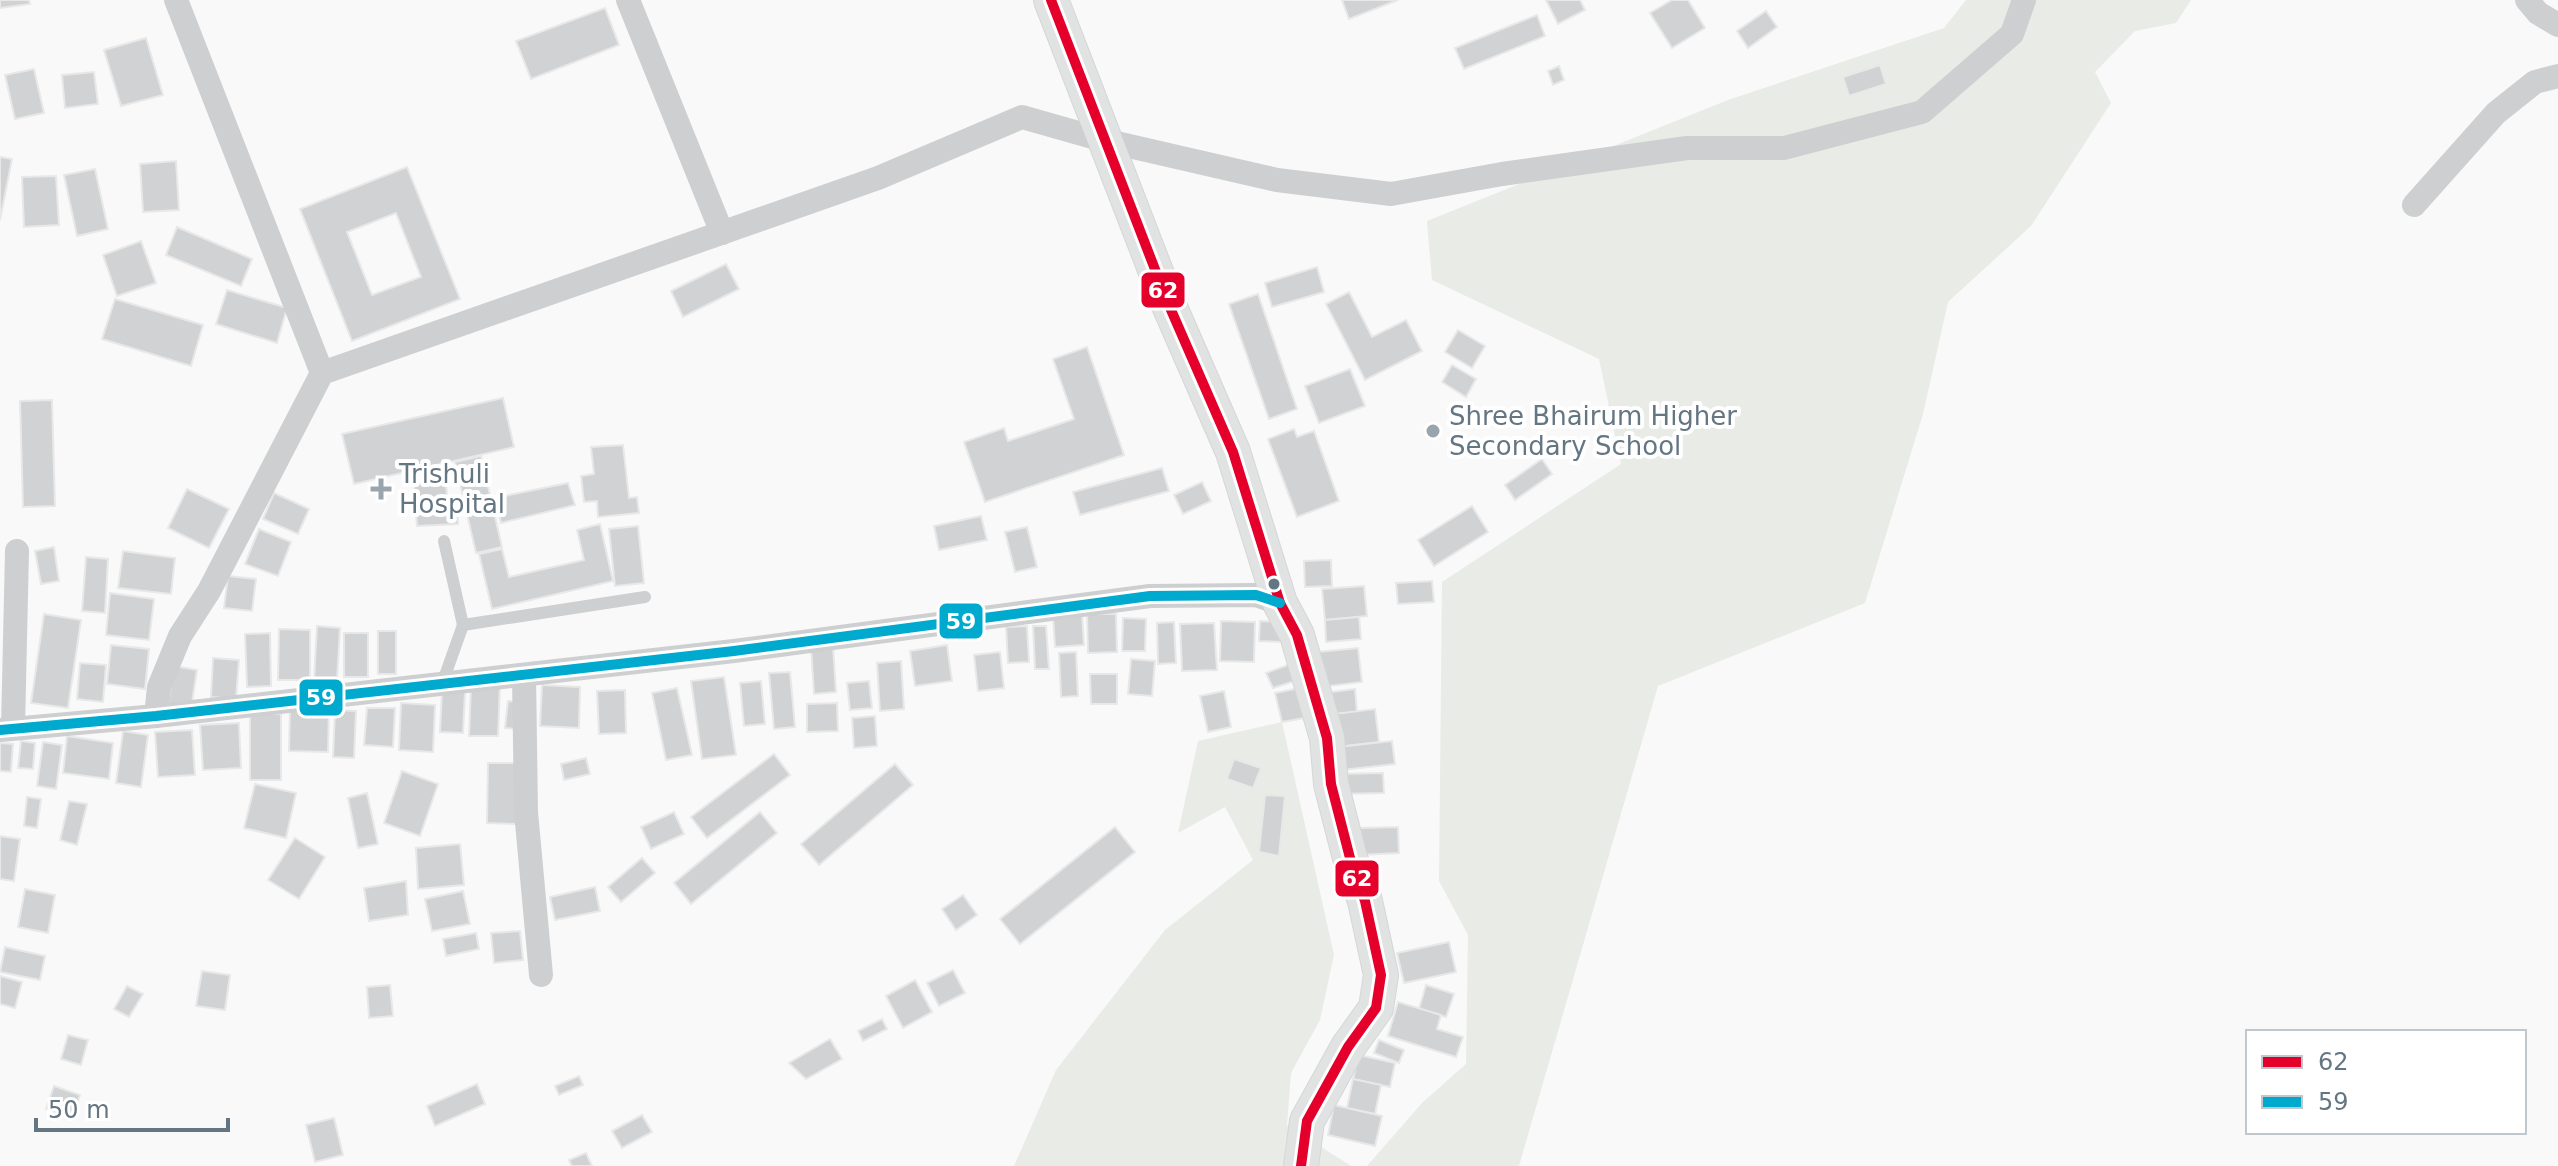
<svg xmlns="http://www.w3.org/2000/svg" width="2558" height="1166" viewBox="0 0 2558 1166" font-family="'DejaVu Sans',sans-serif">
	<style>
		.green { fill: #e8ebe6 }
		.building { fill: #d0d2d3; stroke: #e8e8e8; stroke-width: 2; fill-rule: evenodd }
		.lines { fill: none; stroke-linecap: round; stroke-linejoin: round }
		.secondary-casing { stroke: #d5d6d7; stroke-width: 36 }
		.lane { stroke: #cecfd0; stroke-width: 12 }
		.street { stroke: #cecfd0; stroke-width: 24 }
		.secondary { stroke: #e1e2e2; stroke-width: 34 }
		.bus-1-casing { stroke: #fff; stroke-width: 16 }
		.bus-2-casing { stroke: #fff; stroke-width: 16 }
		.bus-1 { stroke: #e4002b; stroke-width: 10 }
		.bus-2 { stroke: #00a9ce; stroke-width: 10 }
		.poi-dot { fill: #99a4ac; stroke: #fff; stroke-width: 3 }
		.bus-dot { fill: #657683; stroke: #fff; stroke-width: 3 }
		.labels { text-anchor: middle; dominant-baseline: central; stroke-width: 8; stroke-linejoin: round; paint-order: stroke }
		.poi-label { font-size: 26px; fill: #657683; stroke: #fff; text-anchor: start }
		.line-badge { stroke: #fff; stroke-width: 3 }
		.badge-label { font-size: 22px; text-anchor: middle; font-weight: bold; fill: #fff }
	</style>
	<rect width="100%" height="100%" fill="#f9f9f9"/>
	<g class="green">
		<polygon points="1966,0 2191,0 2176,23 2135,31 2095,72 2111,103 2031,226 1948,302 1923,414 1865,603 1658,686 1519,1166 1367,1166 1422,1103 1466,1064 1468,935 1439,881 1442,582 1621,464 1599,359 1432,280 1427,221 1728,100 1944,28"/>
		<polygon points="1282,722 1334,955 1320,1020 1291,1073 1287,1125 1351,1166 1014,1166 1056,1070 1165,930 1253,860 1225,807 1178,833 1198,741"/>
	</g>
	<g class="building">
		<polygon points="0,0 29,0 30,4 0,8"/>
		<polygon points="1342,0 1398,0 1349,19"/>
		<polygon points="1546,0 1580,0 1585,10 1558,24"/>
		<polygon points="1672,0 1688,0 1705,28 1672,48 1650,13"/>
		<polygon points="605,8 619,45 531,79 516,41"/>
		<polygon points="1766,11 1777,27 1748,48 1737,31"/>
		<polygon points="1537,15 1545,36 1464,69 1455,48"/>
		<polygon points="146,38 163,95 121,106 104,50"/>
		<polygon points="1880,65 1886,84 1849,96 1843,77"/>
		<polygon points="1559,66 1564,80 1553,85 1548,71"/>
		<polygon points="34,69 44,113 15,119 5,75"/>
		<polygon points="94,72 98,104 65,108 62,75"/>
		<polygon points="0,157 12,159 0,220"/>
		<polygon points="176,161 179,210 143,212 140,164"/>
		<path d="M 407,167 L 460,299 L 352,341 L 300,209 ZM 396,213 L 421,277 L 372,295 L 347,232 Z"/>
		<polygon points="95,169 108,229 77,236 64,175"/>
		<polygon points="56,176 59,225 24,227 22,177"/>
		<polygon points="177,227 252,259 241,286 166,255"/>
		<polygon points="141,241 156,283 117,296 103,255"/>
		<polygon points="726,264 739,289 683,317 671,291"/>
		<polygon points="1317,267 1324,292 1272,307 1265,283"/>
		<polygon points="227,290 287,308 277,343 216,324"/>
		<polygon points="1349,292 1372,337 1406,320 1422,351 1365,380 1326,304"/>
		<polygon points="1258,294 1297,409 1269,419 1229,304"/>
		<polygon points="115,299 203,325 191,366 102,339"/>
		<polygon points="1458,330 1485,346 1472,368 1445,352"/>
		<polygon points="1087,347 1124,455 985,502 964,442 1004,428 1008,441 1074,419 1053,359"/>
		<polygon points="1452,365 1476,379 1466,397 1442,382"/>
		<polygon points="1350,369 1365,406 1319,423 1305,386"/>
		<polygon points="503,398 514,447 354,484 342,434"/>
		<polygon points="52,400 55,506 23,507 20,401"/>
		<polygon points="1294,429 1297,437 1314,431 1339,501 1297,517 1268,439"/>
		<polygon points="623,445 629,498 637,497 639,513 598,517 597,501 584,502 581,476 594,474 591,447"/>
		<polygon points="481,456 502,547 476,553 455,462"/>
		<polygon points="1542,459 1552,474 1515,500 1505,485"/>
		<polygon points="1162,468 1169,491 1080,515 1073,492"/>
		<polygon points="446,481 447,496 457,495 458,524 417,526 414,483"/>
		<polygon points="1202,482 1211,501 1183,514 1174,495"/>
		<polygon points="568,483 575,505 501,523 495,498"/>
		<polygon points="187,489 229,509 209,548 168,528"/>
		<polygon points="274,493 309,509 298,534 263,519"/>
		<polygon points="1472,506 1488,532 1434,566 1418,540"/>
		<polygon points="981,516 987,540 939,550 934,526"/>
		<polygon points="600,524 613,581 492,609 479,554 502,549 509,577 584,560 577,530"/>
		<polygon points="638,526 644,583 615,586 609,529"/>
		<polygon points="1027,527 1037,567 1015,572 1005,532"/>
		<polygon points="259,529 291,542 278,576 245,564"/>
		<polygon points="54,547 59,581 41,584 35,551"/>
		<polygon points="123,551 175,558 171,594 118,588"/>
		<polygon points="86,557 108,559 105,613 82,611"/>
		<polygon points="1331,560 1332,586 1305,587 1304,561"/>
		<polygon points="228,576 256,579 252,611 224,608"/>
		<polygon points="1432,581 1434,602 1398,604 1396,583"/>
		<polygon points="1364,586 1367,616 1325,620 1322,589"/>
		<polygon points="110,593 154,599 149,640 106,635"/>
		<polygon points="44,614 81,620 68,708 31,703"/>
		<polygon points="1082,614 1084,645 1055,647 1053,616"/>
		<polygon points="1087,614 1116,614 1117,652 1088,653"/>
		<polygon points="1359,617 1361,639 1326,642 1325,620"/>
		<polygon points="1123,618 1146,619 1145,651 1122,651"/>
		<polygon points="1221,621 1255,622 1254,662 1220,661"/>
		<polygon points="1260,621 1285,622 1284,642 1259,641"/>
		<polygon points="1174,622 1176,663 1158,664 1157,623"/>
		<polygon points="1214,623 1217,670 1182,671 1180,624"/>
		<polygon points="317,626 340,628 337,681 314,680"/>
		<polygon points="1027,626 1029,662 1008,663 1006,627"/>
		<polygon points="1033,626 1046,626 1049,669 1035,669"/>
		<polygon points="279,629 310,630 310,680 278,680"/>
		<rect x="378" y="631" width="18" height="43"/>
		<polygon points="270,633 271,686 247,687 245,634"/>
		<rect x="344" y="633" width="24" height="44"/>
		<polygon points="111,645 149,649 145,689 107,684"/>
		<polygon points="947,645 952,681 915,686 910,651"/>
		<polygon points="833,646 836,692 814,694 811,648"/>
		<polygon points="1358,648 1362,682 1322,687 1318,652"/>
		<polygon points="1000,652 1004,688 978,691 974,655"/>
		<polygon points="1076,652 1078,696 1061,697 1059,653"/>
		<polygon points="213,658 239,660 236,699 211,697"/>
		<polygon points="1131,659 1155,661 1152,696 1128,694"/>
		<polygon points="901,661 904,709 880,711 877,663"/>
		<polygon points="1296,662 1301,679 1273,688 1266,673"/>
		<polygon points="80,663 106,665 103,702 77,699"/>
		<polygon points="174,666 197,670 191,709 168,705"/>
		<polygon points="790,672 795,727 774,729 769,673"/>
		<polygon points="1090,674 1117,674 1117,704 1091,704"/>
		<polygon points="724,677 736,755 702,759 691,681"/>
		<polygon points="761,681 765,724 744,726 740,683"/>
		<polygon points="869,681 872,708 850,710 847,683"/>
		<polygon points="500,685 498,736 469,736 471,686"/>
		<polygon points="542,685 580,687 579,728 540,726"/>
		<polygon points="1305,687 1310,717 1282,722 1275,693"/>
		<polygon points="677,688 692,755 666,760 652,693"/>
		<polygon points="1355,689 1357,712 1334,714 1332,692"/>
		<polygon points="625,690 626,733 599,734 597,691"/>
		<polygon points="442,691 465,692 463,733 440,732"/>
		<polygon points="1224,691 1231,727 1208,732 1200,696"/>
		<polygon points="508,701 520,702 517,729 505,728"/>
		<polygon points="401,703 435,705 433,752 399,750"/>
		<polygon points="837,703 838,731 807,732 807,704"/>
		<polygon points="290,707 329,708 328,752 289,751"/>
		<polygon points="367,708 395,708 393,747 364,745"/>
		<polygon points="1375,709 1379,742 1338,747 1334,714"/>
		<polygon points="335,710 356,711 354,758 333,757"/>
		<rect x="250" y="714" width="31" height="66"/>
		<polygon points="875,716 877,746 854,748 852,718"/>
		<polygon points="239,723 241,768 203,770 200,725"/>
		<polygon points="192,730 195,775 158,777 155,732"/>
		<polygon points="123,731 148,735 141,787 116,783"/>
		<polygon points="67,736 113,743 109,779 63,773"/>
		<polygon points="21,741 35,743 33,769 18,768"/>
		<polygon points="1392,741 1395,764 1342,770 1338,747"/>
		<polygon points="43,742 62,745 56,789 37,786"/>
		<polygon points="0,743 13,744 11,772 0,771"/>
		<polygon points="774,754 790,775 707,838 691,817"/>
		<polygon points="586,758 590,774 564,780 561,764"/>
		<polygon points="1234,759 1261,768 1253,788 1227,779"/>
		<polygon points="488,763 518,763 518,824 487,823"/>
		<polygon points="895,764 913,785 819,865 801,844"/>
		<polygon points="402,771 438,784 420,836 384,823"/>
		<polygon points="1383,773 1384,793 1338,794 1338,774"/>
		<polygon points="255,784 296,793 286,838 244,828"/>
		<polygon points="367,793 378,844 358,848 348,798"/>
		<polygon points="1265,795 1285,796 1279,856 1259,852"/>
		<polygon points="27,797 41,799 37,828 24,826"/>
		<polygon points="69,801 87,804 77,845 60,840"/>
		<polygon points="674,812 684,834 651,849 641,827"/>
		<polygon points="760,812 777,833 691,904 674,883"/>
		<polygon points="1115,827 1135,852 1020,944 1000,919"/>
		<polygon points="1398,827 1399,853 1359,855 1358,828"/>
		<polygon points="0,836 20,839 14,881 0,879"/>
		<polygon points="295,838 325,857 299,899 268,880"/>
		<polygon points="460,844 464,885 418,889 416,848"/>
		<polygon points="642,858 655,873 621,902 608,887"/>
		<polygon points="406,881 408,915 369,921 364,888"/>
		<polygon points="595,887 600,911 555,920 550,897"/>
		<polygon points="25,889 55,895 48,933 18,927"/>
		<polygon points="463,891 470,924 432,931 425,899"/>
		<polygon points="963,895 977,915 956,930 942,909"/>
		<polygon points="520,931 523,960 494,963 491,933"/>
		<polygon points="476,933 479,949 446,956 443,939"/>
		<polygon points="1449,942 1456,972 1404,983 1397,953"/>
		<polygon points="5,947 45,956 40,980 0,972"/>
		<polygon points="953,970 965,993 939,1006 927,983"/>
		<polygon points="202,971 230,975 225,1010 196,1006"/>
		<polygon points="0,976 22,982 15,1008 0,1004"/>
		<polygon points="915,980 932,1012 903,1028 886,996"/>
		<polygon points="390,985 393,1016 369,1018 367,987"/>
		<polygon points="1426,985 1454,994 1446,1017 1419,1009"/>
		<polygon points="127,986 143,994 129,1017 114,1009"/>
		<polygon points="1398,1002 1441,1015 1437,1029 1463,1037 1456,1057 1388,1036"/>
		<polygon points="882,1019 887,1029 863,1041 858,1031"/>
		<polygon points="68,1035 88,1040 81,1065 61,1059"/>
		<polygon points="830,1039 842,1059 806,1079 789,1063"/>
		<polygon points="1379,1040 1404,1050 1399,1063 1374,1053"/>
		<polygon points="1359,1055 1395,1063 1390,1087 1353,1079"/>
		<polygon points="579,1076 583,1085 559,1095 555,1086"/>
		<polygon points="1353,1079 1381,1085 1375,1114 1347,1108"/>
		<polygon points="477,1084 485,1104 435,1126 427,1106"/>
		<polygon points="54,1086 80,1095 72,1118 46,1109"/>
		<polygon points="1334,1105 1382,1116 1375,1146 1328,1135"/>
		<polygon points="642,1115 652,1132 622,1148 612,1131"/>
		<polygon points="334,1118 343,1155 315,1162 306,1125"/>
		<polygon points="586,1153 592,1166 572,1166 569,1160"/>
	</g>
	<g class="lines">
		<defs>
			<polyline id="secondary" points="1051,0 1168,303 1233,452 1280,603 1297,635 1327,738 1331,784 1350,858 1365,901 1381,975 1376,1008 1348,1047 1307,1121 1301,1166"/>
		</defs>
		<use href="#secondary" class="secondary-casing"/>
		<g class="lane">
			<polyline points="444,541 463,625"/>
			<polyline points="442,684 463,625 645,597"/>
		</g>
		<g class="street">
			<polyline points="176,0 322,373"/>
			<polyline points="628,0 722,233"/>
			<polyline points="2527,0 2538,13 2558,25"/>
			<polyline points="2414,205 2496,113 2535,82 2558,76"/>
			<polyline points="524,675 526,812 541,975"/>
			<polyline points="156,716 159,687 180,636 209,591 322,373 878,178 1022,117 1103,140 1277,180 1391,194 1502,174 1687,148 1784,148 1922,112 2012,34 2024,0"/>
			<polyline points="13,728 17,551"/>
			<polyline points="0,730 156,716 734,651 1150,596 1256,595 1280,603"/>
		</g>
		<use href="#secondary" class="secondary"/>
		<defs>
			<polyline id="bus-1" points="1051,0 1168,303 1233,452 1280,603 1297,635 1327,738 1331,784 1350,858 1365,901 1381,975 1376,1008 1348,1047 1307,1121 1301,1166"/>
			<polyline id="bus-2" points="0,730 156,716 734,651 1150,596 1256,595 1280,603"/>
		</defs>
		<use href="#bus-1" class="bus-1-casing"/>
		<use href="#bus-2" class="bus-2-casing"/>
		<use href="#bus-1" class="bus-1"/>
		<use href="#bus-2" class="bus-2"/>
	</g>
	<g class="poi-dot">
		<circle cx="1433" cy="431" r="8"/>
		<path d="M377 477h8v8h8v8h-8v8h-8v-8h-8v-8h8z"/>
	</g>
	<circle class="bus-dot" cx="1274" cy="584" r="7"/>
	<g class="labels">
		<g class="poi-label">
			<text x="1449" y="416">Shree Bhairum Higher<tspan x="1449" dy="30">Secondary School</tspan></text>
			<text x="399" y="474">Trishuli<tspan x="399" dy="30">Hospital</tspan></text>
		</g>
	</g>
	<g class="line-badge">
		<rect x="1140" y="271" width="46" height="38" rx="8" fill="#e4002b"/>
		<rect x="938" y="602" width="46" height="38" rx="8" fill="#00a9ce"/>
		<rect x="298" y="678" width="46" height="39" rx="8" fill="#00a9ce"/>
		<rect x="1334" y="859" width="46" height="39" rx="8" fill="#e4002b"/>
	</g>
	<g class="badge-label">
		<text x="1163" y="298">62</text>
		<text x="961" y="629">59</text>
		<text x="321" y="705">59</text>
		<text x="1357" y="886">62</text>
	</g>
	<rect x="2246" y="1030" width="280" height="104" fill="#ffffff" stroke="#c1c8cd" stroke-width="2"/>
	<rect x="2262" y="1056" width="40" height="12" fill="#e4002b" stroke="#c1c8cd" stroke-width="2"/>
	<text x="2318" y="1070" font-size="24" fill="#657683">62</text>
	<rect x="2262" y="1096" width="40" height="12" fill="#00a9ce" stroke="#c1c8cd" stroke-width="2"/>
	<text x="2318" y="1110" font-size="24" fill="#657683">59</text>
	<path d="M36 1118v12h192v-12" fill="none" stroke="#657683" stroke-width="4"/>
	<text x="48" y="1118" font-size="24" fill="#657683" stroke="#ffffff" stroke-width="6" paint-order="stroke">50 m</text>
</svg>
